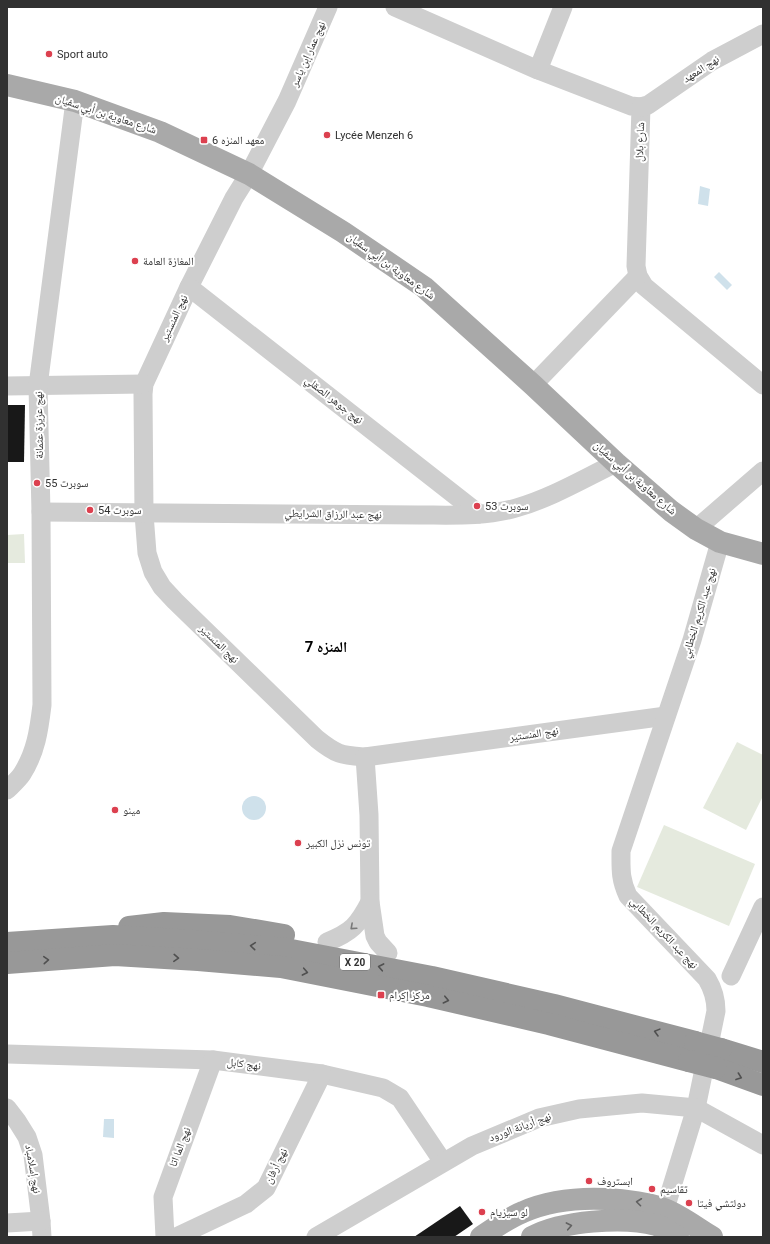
<svg xmlns="http://www.w3.org/2000/svg" width="770" height="1244" viewBox="0 0 770 1244" font-family="Roboto,'Noto Naskh Arabic',sans-serif">
	<style>
		.green { fill: #e5eade }
		.water { fill: #cfe1eb }
		.building { fill: #181818 }
		.lines { fill: none; stroke-linecap: round; stroke-linejoin: round }
		.minor { stroke: #cecece; stroke-width: 19 }
		.major { stroke: #a9a9a9; stroke-width: 22 }
		.highway { stroke: #989898; stroke-width: 22 }
		.highway-bridge { stroke: #989898; stroke-width: 22 }
		.oneway { stroke: #787878 }
		.oneway2 { stroke: #505050 }
		.oneway3 { stroke: #616161 }
		.poi-dot { fill: #dc404f; stroke: #fff; stroke-width: 1.5 }
		.labels { text-anchor: middle; dominant-baseline: central; stroke-width: 4; stroke-linejoin: round; paint-order: stroke }
		.shield { fill: #fff; stroke: #6f6f6f; stroke-width: 1 }
		.shield-label { font-size: 10px; font-weight: bold; fill: #313131 }
		.poi-label { font-size: 11px; fill: #313131; stroke: #fff; text-anchor: start }
		.street-label { font-size: 11px; fill: #313131; stroke: #fff }
		.district-label { font-size: 15px; font-weight: bold; fill: #000; stroke: #fff }
	</style>
	<rect width="100%" height="100%" fill="#fff"/>
	<g class="green">
		<polygon points="24,534 25,563 7,563 7,535"/>
		<polygon points="737,742 763,755 763,796 746,830 703,808"/>
		<polygon points="664,825 755,864 729,926 637,887"/>
	</g>
	<g class="water">
		<polygon points="700,186 710,189 708,206 698,204"/>
		<polygon points="719,272 732,285 727,290 714,277"/>
		<circle cx="254" cy="808" r="12"/>
		<polygon points="104,1119 114,1119 114,1138 103,1137"/>
	</g>
	<g class="building">
		<polygon points="7,405 25,405 24,462 7,462"/>
		<polygon points="460,1206 473,1224 454,1237 414,1237"/>
	</g>
	<g class="lines">
		<g class="minor">
			<path d="M 328,7 L 287,101 L 249,174 L 234,198 L 189,287 L 144,384 L 143,394 L 144,514 L 147,553 L 153,572 L 162,587 L 175,601 L 317,739 C 337,755 341,755 365,757 L 666,716"/>
			<polyline points="395,7 538,70 631,106 641,107 636,266 638,276 644,286 763,385"/>
			<polyline points="538,70 563,7"/>
			<polyline points="641,107 648,105 712,61 763,34"/>
			<polyline points="189,287 479,514"/>
			<polyline points="533,385 638,276"/>
			<polyline points="7,386 144,384"/>
			<path d="M 41,512 L 419,515 C 450,515 485,517 516,508 C 551,498 583,479 616,463"/>
			<polyline points="696,529 763,471"/>
			<polyline points="365,757 369,815 370,902 375,936 378,942 388,953"/>
			<path d="M 7,790 C 12,785 18,780 22,774 C 36,752 39,730 42,705 L 41,512 L 38,386 L 75,101"/>
			<path d="M 327,942 C 352,932 358,925 370,902"/>
			<polyline points="731,976 763,907"/>
			<polyline points="7,1054 213,1060 322,1074 383,1088 400,1098 443,1162"/>
			<polyline points="7,1108 17,1121 27,1137 33,1155 41,1221 42,1237"/>
			<path d="M 659,1222 L 665,1209 L 696,1108 L 716,1011 C 716,998 713,989 707,979 L 628,896 C 620,879 621,869 621,851 L 692,640 L 720,542"/>
			<polyline points="7,1223 41,1221"/>
			<polyline points="165,1237 163,1197 213,1060"/>
			<polyline points="176,1237 246,1204 266,1188 322,1074"/>
			<polyline points="316,1237 472,1146 539,1118 579,1109 642,1103 696,1108 763,1145"/>
		</g>
		<g class="major">
			<polyline points="7,85 75,101 160,132 249,174 343,232 424,287 533,385 616,463 671,511 696,529 720,542 763,554"/>
			<path d="M 481,1237 C 494,1228 508,1218 523,1212 C 553,1199 586,1197 619,1200 C 635,1202 649,1203 664,1209 C 680,1215 697,1228 712,1237"/>
			<path d="M 532,1237 C 561,1221 624,1216 656,1225 C 664,1227 671,1233 678,1237"/>
		</g>
		<g class="highway">
			<polyline points="129,927 164,923 230,926 284,935"/>
			<polyline points="7,943 113,936 195,941 286,949 432,977 554,1005 695,1042"/>
			<polyline points="7,963 115,955 198,960 281,967 428,996 549,1024 689,1061"/>
			<polyline points="721,1049 763,1062"/>
			<polyline points="716,1068 763,1085"/>
		</g>
		<g class="highway-bridge">
			<polyline points="695,1042 721,1049"/>
			<polyline points="689,1061 716,1068"/>
		</g>
	</g>
	<defs><path id="oneway-chevron" d="M-2-3.5L2.5 0L-2 3.5" fill="none" stroke-width="1.6" stroke-linecap="round" stroke-linejoin="round"/></defs>
	<use class="oneway" href="#oneway-chevron" transform="translate(353 927) rotate(138)"/>
	<g class="oneway2">
		<use href="#oneway-chevron" transform="translate(253 946) rotate(-175)"/>
		<use href="#oneway-chevron" transform="translate(176 958) rotate(3)"/>
		<use href="#oneway-chevron" transform="translate(46 960) rotate(-4)"/>
		<use href="#oneway-chevron" transform="translate(381 967) rotate(-169)"/>
		<use href="#oneway-chevron" transform="translate(305 972) rotate(11)"/>
		<use href="#oneway-chevron" transform="translate(446 1000) rotate(13)"/>
		<use href="#oneway-chevron" transform="translate(657 1032) rotate(-165)"/>
		<use href="#oneway-chevron" transform="translate(739 1077) rotate(20)"/>
	</g>
	<g class="oneway3">
		<use href="#oneway-chevron" transform="translate(639 1202) rotate(-173)"/>
		<use href="#oneway-chevron" transform="translate(569 1226) rotate(-11)"/>
	</g>
	<g class="poi-dot">
		<circle cx="49" cy="54" r="4"/>
		<circle cx="327" cy="135" r="4"/>
		<rect x="200" y="136" width="8" height="8" rx="2"/>
		<circle cx="135" cy="261" r="4"/>
		<circle cx="37" cy="483" r="4"/>
		<circle cx="477" cy="506" r="4"/>
		<circle cx="90" cy="510" r="4"/>
		<circle cx="115" cy="810" r="4"/>
		<circle cx="298" cy="843" r="4"/>
		<rect x="377" y="991" width="8" height="8" rx="2"/>
		<circle cx="589" cy="1181" r="4"/>
		<circle cx="652" cy="1189" r="4"/>
		<circle cx="689" cy="1203" r="4"/>
		<circle cx="482" cy="1212" r="4"/>
	</g>
	<g class="labels">
		<rect class="shield" x="340" y="954" width="30" height="16" rx="3"/>
		<g class="shield-label">
			<text x="355" y="962">X 20</text>
		</g>
		<g class="poi-label">
			<text x="57" y="54">Sport auto</text>
			<text x="335" y="135">Lycée Menzeh 6</text>
			<text x="212" y="140">معهد المنزه 6</text>
			<text x="143" y="261">المغازة العامة</text>
			<text x="45" y="483">سوبرت 55</text>
			<text x="485" y="506">سوبرت 53</text>
			<text x="98" y="510">سوبرت 54</text>
			<text x="123" y="810">مينو</text>
			<text x="306" y="843">تونس نزل الكبير</text>
			<text x="389" y="995">مركز إكرام</text>
			<text x="597" y="1181">ابستروف</text>
			<text x="660" y="1189">تقاسيم</text>
			<text x="697" y="1203">دولتشي فيتا</text>
			<text x="490" y="1212">لو سيزيام</text>
		</g>
		<g class="street-label">
			<text transform="translate(308 54) rotate(-66)">نهج عمار إبن ياسر</text>
			<text transform="translate(701 69) rotate(-33)">نهج المعهد</text>
			<text transform="translate(106 114) rotate(18)">شارع معاوية بن أبي سفيان</text>
			<text transform="translate(640 142) rotate(-88)">شارع بلال</text>
			<text transform="translate(391 266) rotate(36)">شارع معاوية بن أبي سفيان</text>
			<text transform="translate(174 318) rotate(-65)">نهج المنستير</text>
			<text transform="translate(334 400) rotate(38)">نهج جوهر الصقلي</text>
			<text transform="translate(39 425) rotate(-91)">نهج عزيزة عثمانة</text>
			<text transform="translate(635 478) rotate(41)">شارع معاوية بن أبي سفيان</text>
			<text transform="translate(333 514) rotate(1)">نهج عبد الرزاق الشرايطي</text>
			<text transform="translate(699 613) rotate(-73)">نهج عبد الكريم الخطابي</text>
			<text transform="translate(219 644) rotate(44)">نهج المنستير</text>
			<text transform="translate(534 734) rotate(-8)">نهج المنستير</text>
			<text transform="translate(664 933) rotate(47)">نهج عبد الكريم الخطابي</text>
			<text transform="translate(244 1064) rotate(7)">نهج كابل</text>
			<text transform="translate(520 1127) rotate(-20)">نهج أريانة الورود</text>
			<text transform="translate(180 1147) rotate(-69)">نهج الما اتا</text>
			<text transform="translate(276 1166) rotate(-64)">نهج أرفان</text>
			<text transform="translate(33 1169) rotate(80)">نهج إسلامباد</text>
		</g>
		<g class="district-label">
			<text x="326" y="647">المنزه 7</text>
		</g>
	</g>
	<rect width="770" height="1244" fill="none" stroke="#313131" stroke-width="16"/>
</svg>
